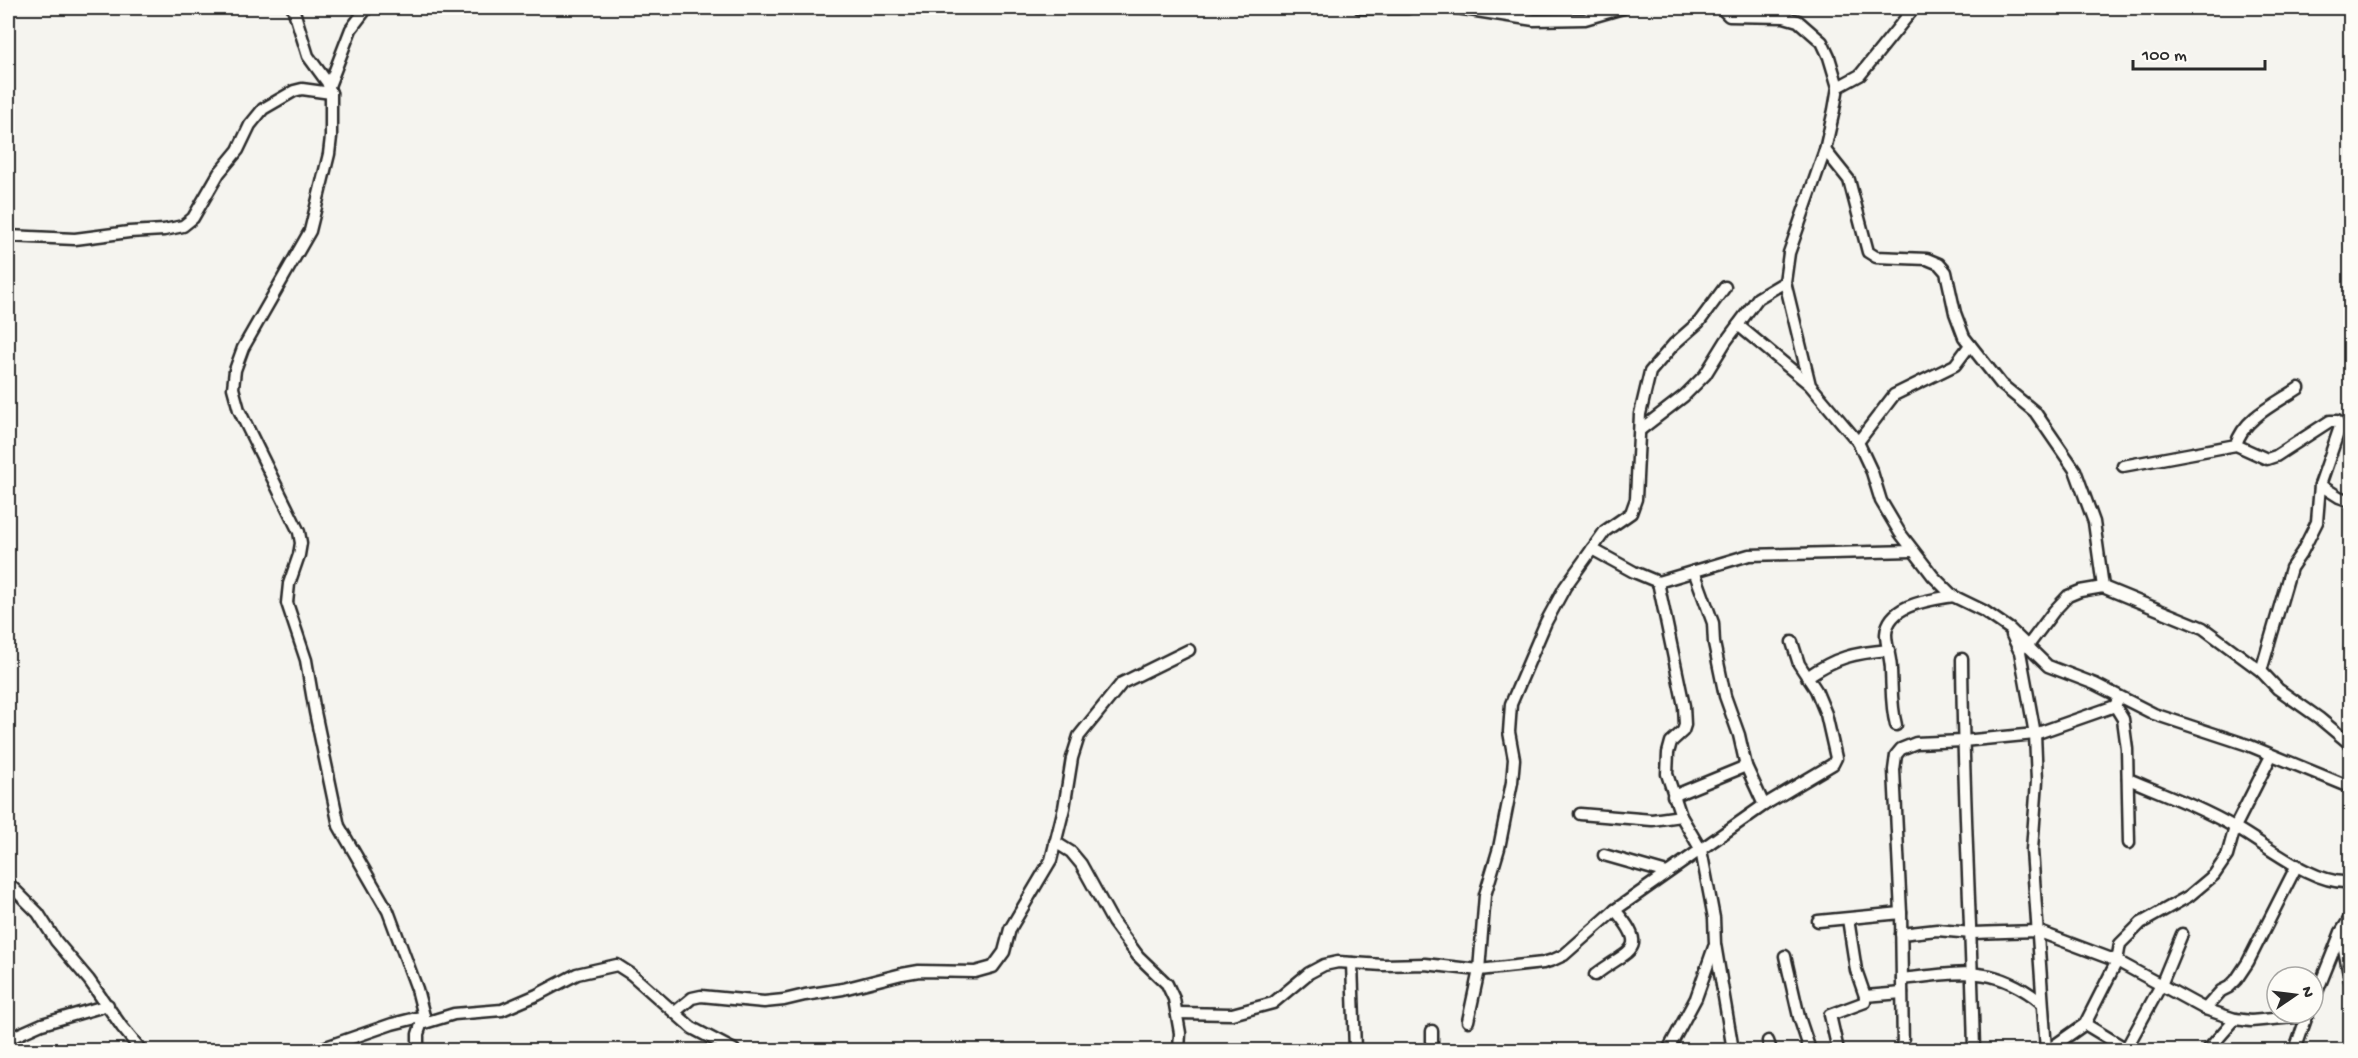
<svg xmlns="http://www.w3.org/2000/svg" width="2358" height="1058" viewBox="0 0 2358 1058" font-family="'Gochi Hand',sans-serif">
	<style>
		.lines { fill: none; stroke-linecap: round; stroke-linejoin: round }
		.minor-casing { stroke: #2b2b2b; stroke-width: 15 }
		.minor { stroke: #fdfcf7; stroke-width: 10 }
	</style>
	<rect width="100%" height="100%" fill="#f5f4ef"/>
	<filter id="ink" filterUnits="userSpaceOnUse"><feTurbulence type="fractalNoise" baseFrequency=".0167" numOctaves="2"/><feDisplacementMap in="SourceGraphic" scale="12" xChannelSelector="R" yChannelSelector="G"/><feConvolveMatrix kernelMatrix="1 2 1 2 8 2 1 2 1" color-interpolation-filters="sRGB"/></filter>
	<g filter="url(#ink)">
		<g class="lines">
			<defs>
				<g id="minor">
					<polyline points="293,8 308,56 327,82 331,93 331,137 329,154 310,231 243,348 235,370 233,388 239,410 299,532 301,543 299,555 289,584 287,603 306,660 315,712 339,826 388,911 417,989 424,1016 418,1034 418,1050"/>
					<polyline points="1360,8 1408,8"/>
					<polyline points="1457,8 1534,20 1585,19 1623,8"/>
					<polyline points="1721,8 1729,16 1784,17 1798,21 1822,42 1829,57 1838,87 1834,110 1825,150 1789,253 1785,282 1810,385 1858,442 1872,472 1881,501 1900,533 1933,576 1953,596 1984,611 2010,629 2048,666 2095,684 2154,714 2248,745 2350,787"/>
					<polyline points="329,86 351,29 367,8"/>
					<polyline points="1838,87 1860,75 1914,8"/>
					<polyline points="1825,150 1849,180 1868,252 1876,257 1927,259 1939,264 1946,272 1955,313 1964,337 2001,384 2035,412 2075,470 2094,522 2103,587"/>
					<polyline points="8,236 75,239 129,232 164,230 183,226 193,218 219,173 238,150 250,125 263,109 294,91 302,89 331,93"/>
					<polyline points="1738,325 1809,384"/>
					<polyline points="1640,430 1684,396 1705,375 1726,341 1758,298 1785,282"/>
					<polyline points="1858,442 1894,395 1955,365 1970,345"/>
					<path d="M 2236,445 C 2243,418 2277,403 2299,388"/>
					<polyline points="2123,466 2236,445 2267,459 2276,456 2330,421 2337,421 2340,427"/>
					<polyline points="2320,485 2339,497 2350,501"/>
					<polyline points="1592,549 1634,572 1658,582 1749,555 1913,551"/>
					<polyline points="1694,571 1713,623 1714,643 1725,696 1739,735 1746,766 1764,805"/>
					<polyline points="1658,582 1684,706 1685,725 1683,731 1671,742 1668,753 1667,774 1681,816 1701,850 1714,918 1715,944 1733,1050"/>
					<polyline points="2012,635 2020,652 2035,734 2037,781 2032,850 2046,1050"/>
					<polyline points="2027,647 2054,611 2068,596 2080,591 2103,587 2203,628 2261,671 2278,689 2319,718 2350,744"/>
					<path d="M 1962,659 C 1963,789 1971,920 1974,1050"/>
					<polyline points="2261,671 2291,568 2302,552 2317,522 2320,485 2340,427 2350,429"/>
					<path d="M 1807,677 C 1836,657 1854,653 1889,650"/>
					<polyline points="2115,706 2123,719 2127,749 2129,843"/>
					<path d="M 1896,725 C 1891,707 1892,689 1891,670 C 1891,658 1886,646 1886,634 C 1888,604 1930,600 1953,596"/>
					<path d="M 2128,779 C 2164,794 2202,808 2236,828 C 2268,846 2313,885 2350,882"/>
					<polyline points="1673,796 1746,766"/>
					<polyline points="1580,814 1652,820 1681,816"/>
					<polyline points="1055,842 1071,852 1081,864 1113,922 1138,956 1167,984 1174,999 1180,1033 1179,1050"/>
					<polyline points="1604,855 1667,873"/>
					<polyline points="8,883 38,913 56,941 89,980 122,1027 141,1050"/>
					<polyline points="1848,919 1856,970 1865,996 1902,993"/>
					<polyline points="1818,921 1901,913"/>
					<polyline points="2341,933 2350,980"/>
					<polyline points="1901,934 1937,930 1972,933 2037,931 2117,961 2205,1009 2235,1019 2251,1021 2307,1016"/>
					<polyline points="1785,956 1799,1017 1810,1050"/>
					<polyline points="1352,963 1355,1050"/>
					<path d="M 1595,975 C 1628,949 1651,952 1615,910"/>
					<path d="M 1902,979 C 1960,973 1993,963 2042,1003"/>
					<polyline points="2313,1002 2341,932 2350,918"/>
					<polyline points="2205,1009 2221,991 2229,987 2236,980 2248,962 2297,865"/>
					<polyline points="675,1012 692,998 701,996 764,1002 784,1000 805,995 843,989 902,974 919,971 975,972 993,967 1004,952 1010,929 1051,860 1064,808 1072,758 1079,736 1122,683 1189,650"/>
					<polyline points="1177,1013 1232,1014 1273,1003 1309,973 1324,965 1338,962 1383,965 1425,964 1479,970 1543,963 1553,960 1564,955 1615,910 1764,805 1833,764 1836,758 1826,714 1816,690 1799,664 1792,642"/>
					<polyline points="1468,1021 1479,970 1485,895 1499,848 1512,782 1514,759 1509,732 1511,704 1546,622 1565,587 1605,531 1631,513 1636,499 1640,414 1650,372 1674,344 1699,322 1725,287"/>
					<polyline points="421,1024 454,1014 502,1010 537,995 577,974 617,965 631,974 692,1028 734,1050"/>
					<polyline points="2085,1024 2128,1050"/>
					<polyline points="1432,1031 1432,1050"/>
					<polyline points="8,1039 42,1024 108,1005"/>
					<polyline points="1768,1041 1771,1050"/>
					<polyline points="2126,1049 2161,985 2182,934"/>
					<polyline points="317,1050 392,1024 424,1016"/>
					<polyline points="1668,1050 1696,998 1714,947"/>
					<polyline points="1838,1050 1830,1015 1865,1002 1865,996"/>
					<polyline points="1903,1050 1901,913 1894,770 1896,755 1901,749 1916,743 1963,741 2035,734 2115,706 2119,697"/>
					<polyline points="2048,1050 2085,1024 2117,961 2120,944 2141,923 2189,896 2214,875 2227,856 2235,827 2271,756"/>
					<polyline points="2208,1050 2235,1019"/>
					<polyline points="2295,1050 2308,1013"/>
				</g>
			</defs>
			<use href="#minor" class="minor-casing"/>
			<use href="#minor" class="minor"/>
		</g>
	</g>
	<rect width="2358" height="1058" fill="none" stroke="#fdfcf7" stroke-width="30"/>
	<rect x="15" y="15" width="2328" height="1028" fill="none" stroke="#2b2b2b" stroke-width="2" filter="url(#ink)"/>
	<g transform="translate(2295 995) rotate(76)"><circle r="28" fill="#fdfcf7" stroke="#a9a8a5" stroke-width="1.5"/>
	<path d="M0-4.5L10 22L0 15L-10 22Z" fill="#2b2b2b"/>
	<text y="-9" font-size="16" font-weight="bold" text-anchor="middle" fill="#2b2b2b">N</text>
	</g>
	<path d="M2133 60v9h132v-9" fill="none" stroke="#2b2b2b" stroke-width="3"/>
	<text x="2142" y="60" font-size="18" fill="#2b2b2b" stroke="#fdfcf7" stroke-width="4.5" paint-order="stroke">100 m</text>
</svg>
